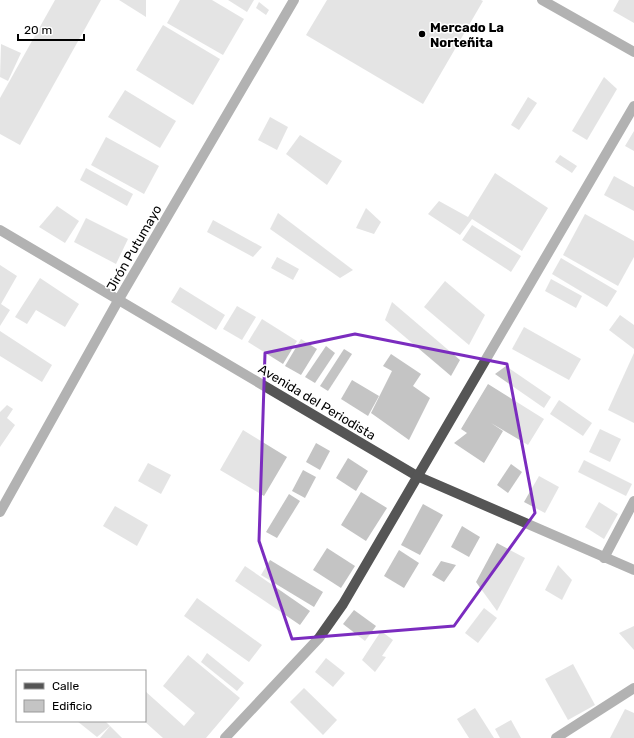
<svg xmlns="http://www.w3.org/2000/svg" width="634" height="738" viewBox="0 0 634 738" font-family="Rubik,sans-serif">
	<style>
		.building { fill: #c4c4c4 }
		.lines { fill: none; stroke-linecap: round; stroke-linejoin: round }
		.minor { stroke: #555; stroke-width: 10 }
		.marked { fill: none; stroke: #7b2cbf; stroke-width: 3; stroke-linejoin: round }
		.poi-dot { fill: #000; stroke: #fff; stroke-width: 1.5 }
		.labels { text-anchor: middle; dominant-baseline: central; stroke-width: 3; stroke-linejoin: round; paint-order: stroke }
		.poi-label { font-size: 13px; font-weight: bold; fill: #000; stroke: #fff; text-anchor: start }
		.street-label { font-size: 13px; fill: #000; stroke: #fff }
	</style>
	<rect width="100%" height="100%" fill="#fff"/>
	<g class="building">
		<polygon points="55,0 101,0 20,145 0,134 0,98"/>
		<polygon points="119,0 146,0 146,17"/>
		<polygon points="180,0 212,0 244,19 223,55 167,23"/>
		<polygon points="228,0 254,0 247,12"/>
		<polygon points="327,0 481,0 483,1 423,104 306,35"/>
		<polygon points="619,0 634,0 634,23 613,11"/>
		<polygon points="259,2 269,10 266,15 256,8"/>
		<polygon points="163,25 220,59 193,105 136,70"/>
		<polygon points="1,44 21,53 8,81 0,77"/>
		<polygon points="604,77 617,89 587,140 572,131"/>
		<polygon points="125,90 176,121 160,148 108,117"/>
		<polygon points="528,97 537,103 519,130 511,125"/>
		<polygon points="270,117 288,127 277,150 258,140"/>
		<polygon points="634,131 634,151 625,146"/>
		<polygon points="300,135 342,161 327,185 286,154"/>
		<polygon points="106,137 159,166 144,194 91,165"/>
		<polygon points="560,155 577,166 572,173 555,162"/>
		<polygon points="86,168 133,194 127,206 80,180"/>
		<polygon points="495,173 548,208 522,251 472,219 460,235 428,214 439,201 468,217"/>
		<polygon points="614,176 634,187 634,211 604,195"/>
		<polygon points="57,206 79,221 65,243 39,227"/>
		<polygon points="366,208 381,222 374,234 356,228"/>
		<polygon points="278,213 353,270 340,278 270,229"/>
		<polygon points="585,214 634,241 634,257 618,286 563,255"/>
		<polygon points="86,218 128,239 116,264 74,242"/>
		<polygon points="213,220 262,247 253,257 207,232"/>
		<polygon points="472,225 521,256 511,272 462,240"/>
		<polygon points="277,257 299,269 293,280 271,268"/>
		<polygon points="561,258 617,291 607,307 552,274"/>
		<polygon points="0,265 17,276 1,304 10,310 0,326"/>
		<polygon points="40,278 79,304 65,327 36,310 27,324 15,317"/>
		<polygon points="551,279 582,296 576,308 545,291"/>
		<polygon points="445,281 485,315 469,345 424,307"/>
		<polygon points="180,287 225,315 216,330 171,302"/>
		<polygon points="392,302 460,360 451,376 385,320"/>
		<polygon points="237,306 256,317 242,340 223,329"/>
		<polygon points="620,315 634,325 634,349 609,330"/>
		<polygon points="262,319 297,341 283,364 248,342"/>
		<polygon points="524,327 581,359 569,380 512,349"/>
		<polygon points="0,331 52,365 42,382 0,356"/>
		<polygon points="301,339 317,349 301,375 285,366"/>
		<polygon points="326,346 335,353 315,383 305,377"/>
		<polygon points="344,349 352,354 328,391 320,386"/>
		<polygon points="634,353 634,423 608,410"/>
		<polygon points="391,354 421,374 413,386 430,398 409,440 371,413 392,371 383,366"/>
		<polygon points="506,366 551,397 544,408 495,374"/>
		<polygon points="352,380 379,396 368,416 341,399"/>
		<polygon points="488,384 544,419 528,445 491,423 503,431 484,463 454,443 467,433 461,429"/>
		<polygon points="559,400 592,423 583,436 550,414"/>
		<polygon points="7,405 13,409 7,418 15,425 0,447 0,412"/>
		<polygon points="600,429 621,439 610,462 589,452"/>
		<polygon points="243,430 287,457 264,496 220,470"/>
		<polygon points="316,443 330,451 320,470 306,462"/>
		<polygon points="348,458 368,471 356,491 336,478"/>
		<polygon points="584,460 632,484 626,496 578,472"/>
		<polygon points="148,463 171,475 161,494 138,481"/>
		<polygon points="511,464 522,472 508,493 497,485"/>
		<polygon points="303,470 316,477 305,498 292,491"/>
		<polygon points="539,476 559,487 545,513 524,502"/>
		<polygon points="361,492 387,508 366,541 341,525"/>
		<polygon points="289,494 300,501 277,538 266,532"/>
		<polygon points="599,502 618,514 604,539 585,527"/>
		<polygon points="423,504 443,515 420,555 401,545"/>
		<polygon points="115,506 148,525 137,546 103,526"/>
		<polygon points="462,526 480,537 469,557 451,547"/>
		<polygon points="497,543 525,558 497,611 476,582"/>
		<polygon points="327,548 355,566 341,588 313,570"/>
		<polygon points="399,550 419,563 404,588 384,576"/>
		<polygon points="270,560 323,592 314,607 261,575"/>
		<polygon points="441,561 456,565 444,582 432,575"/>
		<polygon points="558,565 572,580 562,600 545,590"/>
		<polygon points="245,566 310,611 300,625 235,581"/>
		<polygon points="197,598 262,645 249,662 184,616"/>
		<polygon points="484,608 497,618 478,643 465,633"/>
		<polygon points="354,610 376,626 365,641 343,624"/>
		<polygon points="634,626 634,650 619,633"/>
		<polygon points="381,631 393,640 382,656 386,657 375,672 362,660"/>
		<polygon points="207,653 244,683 237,691 201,662"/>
		<polygon points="188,655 240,698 206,738 163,738 144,721 145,721 145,691 184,726 195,713 163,686"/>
		<polygon points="326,658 345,673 333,687 315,672"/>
		<polygon points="573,664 595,705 568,720 545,679"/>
		<polygon points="304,688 337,720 323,735 290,702"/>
		<polygon points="475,708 494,738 469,738 457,719"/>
		<polygon points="625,709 634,713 634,738 610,738"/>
		<polygon points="511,720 521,738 500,738 495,729"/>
		<polygon points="77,721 105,721 110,726 97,737"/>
		<polygon points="110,726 122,738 100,738"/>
	</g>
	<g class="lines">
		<g class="minor">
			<polyline points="542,0 634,52"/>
			<polyline points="0,230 417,476 634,570"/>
			<polyline points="0,512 119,299 294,0"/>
			<polyline points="604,558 634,501"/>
			<polyline points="225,738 319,638 343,604 634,106"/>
			<polyline points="556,738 634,688"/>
		</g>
	</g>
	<path d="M0 0H634V738H0ZM 355,334 L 507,364 L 535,513 L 454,626 L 292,639 L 259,541 L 265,353 Z" fill="#fff" fill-opacity=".55" fill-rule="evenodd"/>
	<path class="marked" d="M 355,334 L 507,364 L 535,513 L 454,626 L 292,639 L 259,541 L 265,353 Z"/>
	<circle class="poi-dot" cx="422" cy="34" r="4"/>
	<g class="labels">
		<g class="poi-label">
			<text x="430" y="27">Mercado La<tspan x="430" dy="15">Norteñita</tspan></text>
		</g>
		<g class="street-label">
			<text transform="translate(134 248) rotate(-60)">Jirón Putumayo</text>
			<text transform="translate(317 402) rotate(31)">Avenida del Periodista</text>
		</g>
	</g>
	<rect x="16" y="670" width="130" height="52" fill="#ffffff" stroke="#999999"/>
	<rect x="24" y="683" width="20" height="6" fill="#555555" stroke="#999999"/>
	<text x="52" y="690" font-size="12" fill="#000000">Calle</text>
	<rect x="24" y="700" width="20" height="12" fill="#c4c4c4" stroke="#999999"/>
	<text x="52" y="710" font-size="12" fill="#000000">Edificio</text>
	<path d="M18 34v6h66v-6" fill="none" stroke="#000000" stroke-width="2"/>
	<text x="24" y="34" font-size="12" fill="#000000" stroke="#ffffff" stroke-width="3" paint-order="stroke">20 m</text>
</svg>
